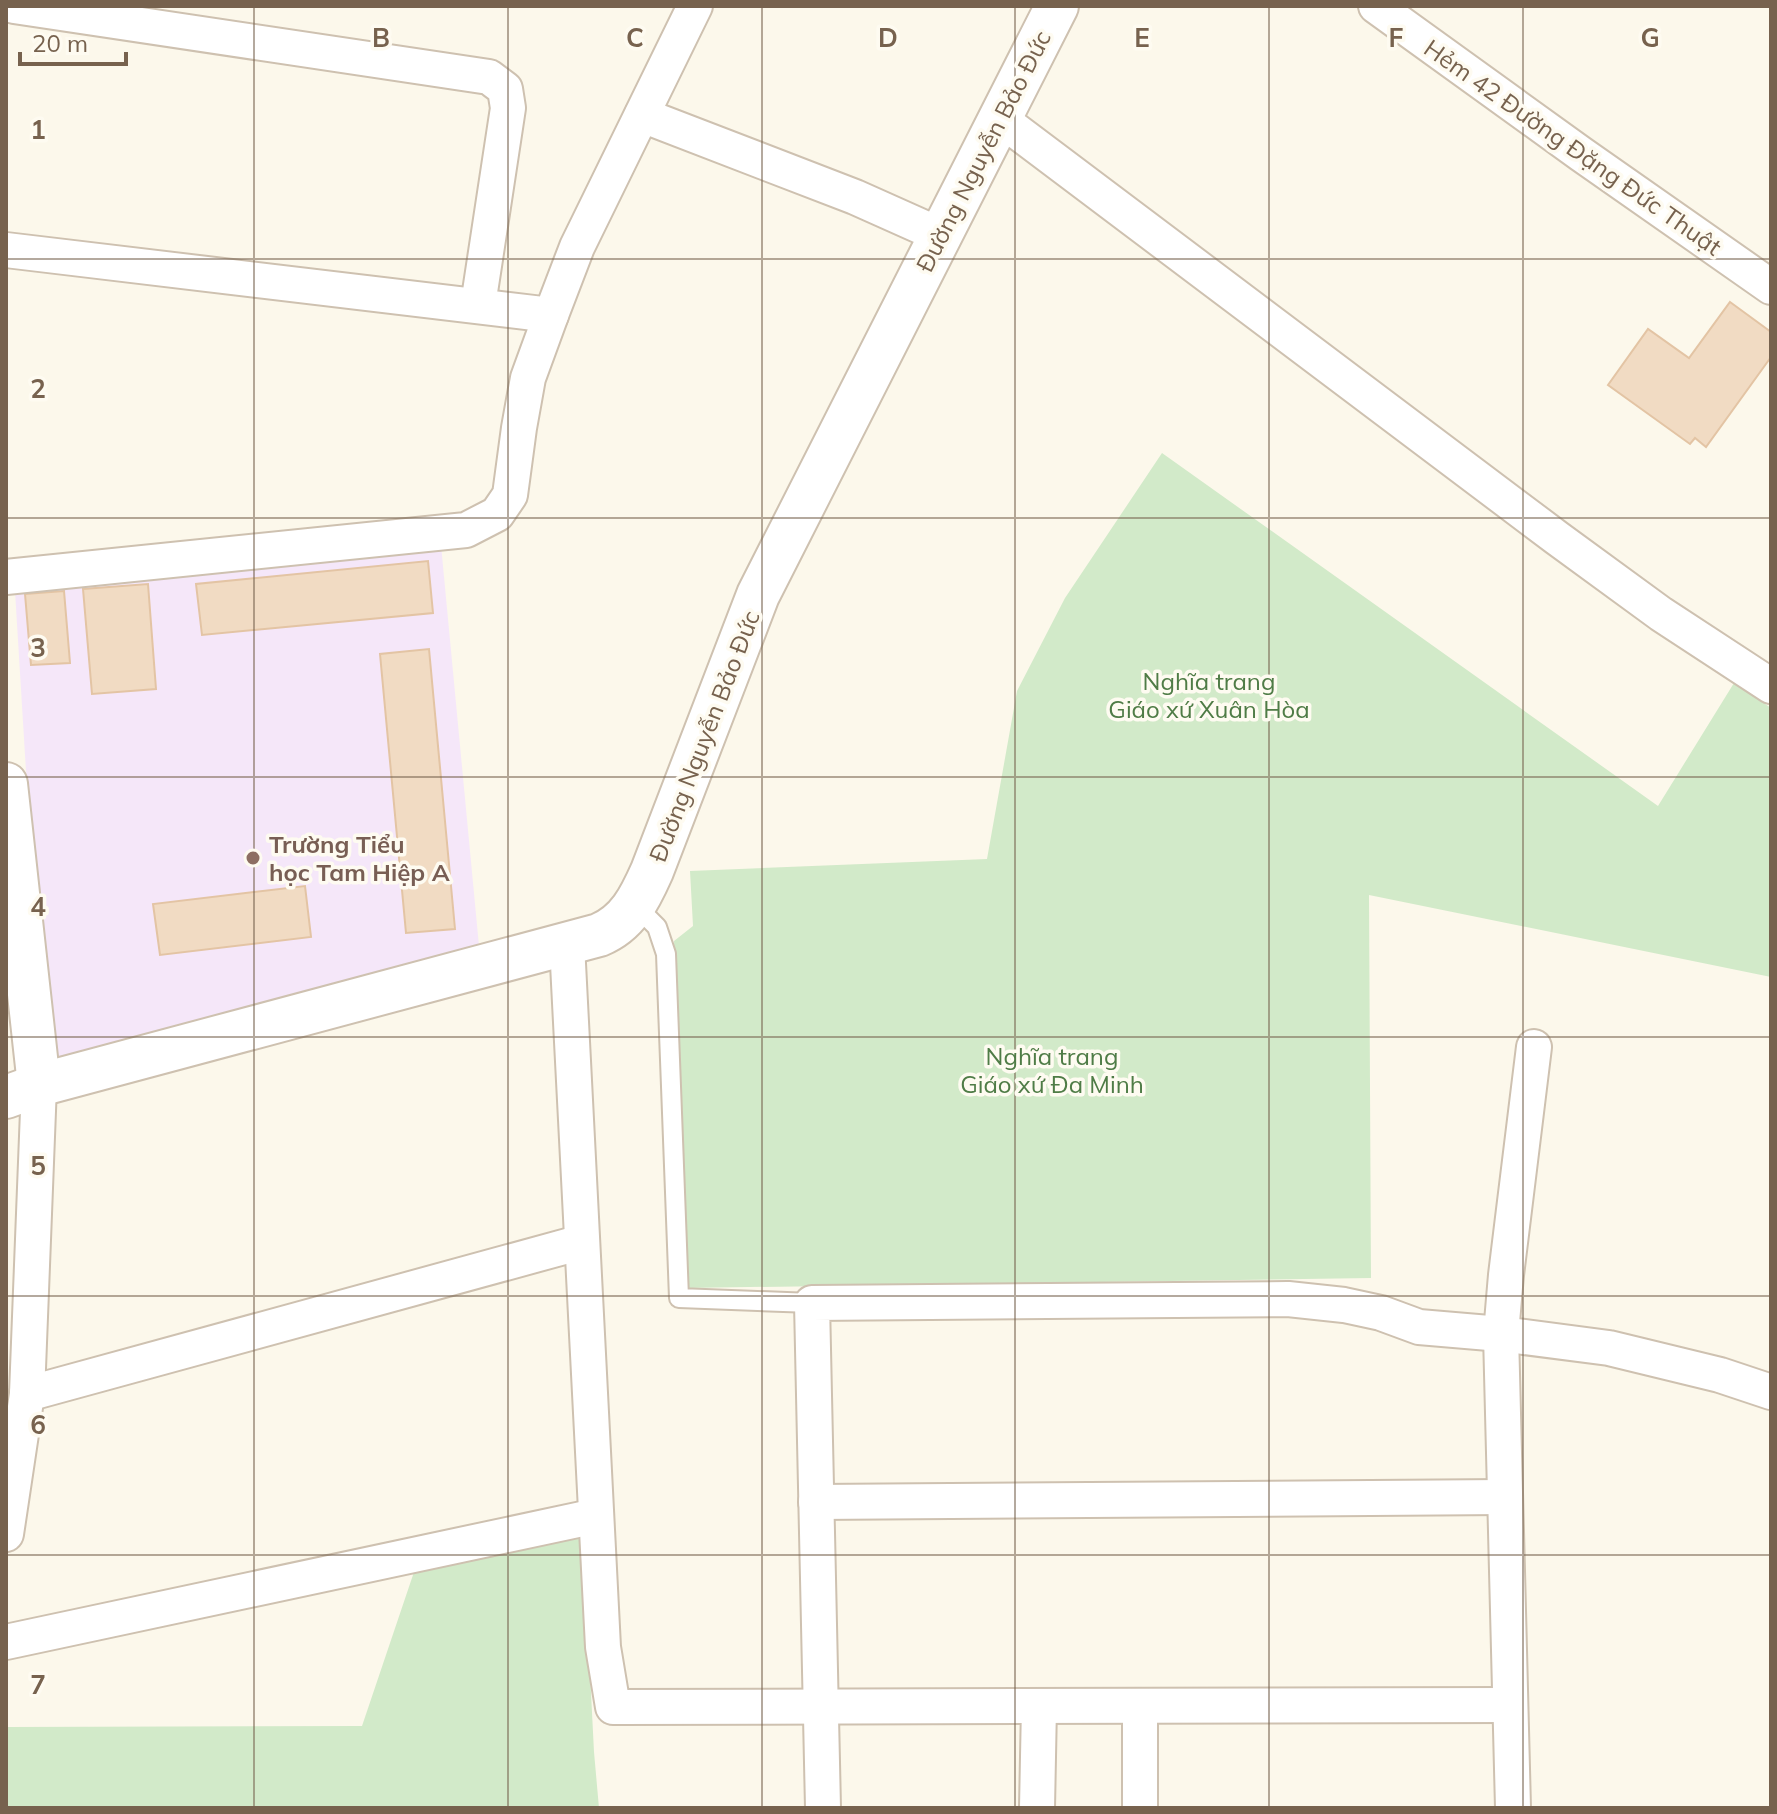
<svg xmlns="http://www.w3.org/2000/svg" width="1777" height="1814" viewBox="0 0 1777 1814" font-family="Mulish,sans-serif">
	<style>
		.education { fill: #f5e7f9 }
		.green { fill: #d2eac9 }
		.building { fill: #f1dbc3; stroke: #e3c4a4; stroke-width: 2 }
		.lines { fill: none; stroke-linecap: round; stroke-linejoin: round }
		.service-casing { stroke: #cec1b0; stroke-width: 22 }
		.minor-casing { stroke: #cec1b0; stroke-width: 38 }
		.tertiary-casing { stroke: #cec1b0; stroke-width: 46 }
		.service { stroke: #fff; stroke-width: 18 }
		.minor { stroke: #fff; stroke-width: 34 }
		.tertiary { stroke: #fff; stroke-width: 42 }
		.grid { fill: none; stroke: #77624e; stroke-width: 2; stroke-opacity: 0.55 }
		.education-dot { fill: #8d6e63; stroke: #fefbf1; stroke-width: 3 }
		.labels { text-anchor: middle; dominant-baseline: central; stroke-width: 7; stroke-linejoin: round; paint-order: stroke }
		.street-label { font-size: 24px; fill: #77624e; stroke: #fefbf1 }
		.park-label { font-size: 24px; fill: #4f7c46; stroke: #fefbf1 }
		.education-label { font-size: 24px; font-weight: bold; fill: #785e54; stroke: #fefbf1; text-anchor: start }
		.grid-label { font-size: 26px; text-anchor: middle; font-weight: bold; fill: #77624e; stroke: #fefbf1; stroke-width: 7; stroke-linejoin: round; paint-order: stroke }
	</style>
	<rect width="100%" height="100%" fill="#fcf8eb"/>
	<polygon class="education" points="441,545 479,946 58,1057 26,771 15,591"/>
	<g class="green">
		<polygon points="1162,453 1658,806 1734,683 1771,708 1771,977 1369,895 1371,1278 686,1288 674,941 693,926 690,871 987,859 1017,691 1065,598"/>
		<polygon points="583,1534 594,1752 599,1808 6,1808 6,1727 362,1726 415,1569"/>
	</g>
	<g class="building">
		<polygon points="1730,302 1771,332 1771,357 1706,447 1695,438 1690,444 1608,385 1648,329 1689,358"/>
		<polygon points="428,561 433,613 202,635 196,584"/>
		<polygon points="148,584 156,689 92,694 83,589"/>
		<polygon points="64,591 70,663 31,665 25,594"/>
		<polygon points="429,649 455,929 406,933 380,654"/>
		<polygon points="305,886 311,937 160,955 153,904"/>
	</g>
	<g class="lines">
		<defs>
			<polyline id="service" points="635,905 657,927 666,954 679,1298 812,1303"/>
			<g id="minor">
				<polyline points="14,6 489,77 505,89 508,108 478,305"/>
				<polyline points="1376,6 1581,154 1771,287"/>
				<polyline points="642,115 855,197 940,235"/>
				<polyline points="999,118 1557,538 1661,614 1771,686"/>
				<polyline points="6,250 551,315 577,247 695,6"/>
				<polyline points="6,577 466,530 497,514 510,495 519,428 528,378 551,315"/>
				<polyline points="567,944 603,1647 613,1707 1510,1705"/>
				<polyline points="27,1394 582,1242"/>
				<polyline points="816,1502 1505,1497"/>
				<polyline points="6,1534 27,1394 39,1085"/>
				<polyline points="6,1642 596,1516"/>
				<polyline points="1140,1706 1140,1808"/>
				<polyline points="823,1808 812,1303 1288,1299 1344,1305 1381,1313 1419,1327 1501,1334 1609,1348 1720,1375 1771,1392"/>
				<polyline points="1037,1808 1039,1706"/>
				<polyline points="1513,1808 1501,1334 1506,1275 1534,1047"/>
			</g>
			<g id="tertiary">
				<polyline points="6,784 39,1085"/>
				<path d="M 6,1097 L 39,1085 L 599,935 C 628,923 640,898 652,871 L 758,595 L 1057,6"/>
			</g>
		</defs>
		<use href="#service" class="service-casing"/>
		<use href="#minor" class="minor-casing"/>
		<use href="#tertiary" class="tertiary-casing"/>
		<use href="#service" class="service"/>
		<use href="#minor" class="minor"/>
		<use href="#tertiary" class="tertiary"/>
	</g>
	<path class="grid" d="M 254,6 L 254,1808M 508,6 L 508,1808M 762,6 L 762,1808M 1015,6 L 1015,1808M 1269,6 L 1269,1808M 1523,6 L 1523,1808M 6,259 L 1771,259M 6,518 L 1771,518M 6,777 L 1771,777M 6,1037 L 1771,1037M 6,1296 L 1771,1296M 6,1555 L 1771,1555"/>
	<circle class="education-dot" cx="253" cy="858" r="8"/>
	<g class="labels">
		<g class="street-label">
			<text transform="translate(1573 147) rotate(35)">Hẻm 42 Đường Đặng Đức Thuật</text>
			<text transform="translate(983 151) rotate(-63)">Đường Nguyễn Bảo Đức</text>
			<text transform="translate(704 736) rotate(-69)">Đường Nguyễn Bảo Đức</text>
		</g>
		<g class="park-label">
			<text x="1209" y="681">Nghĩa trang<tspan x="1209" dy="28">Giáo xứ Xuân Hòa</tspan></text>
			<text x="1052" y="1056">Nghĩa trang<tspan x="1052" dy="28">Giáo xứ Đa Minh</tspan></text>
		</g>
		<g class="education-label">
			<text x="269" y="844">Trường Tiểu<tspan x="269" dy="28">học Tam Hiệp A</tspan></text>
		</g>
	</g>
	<g class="grid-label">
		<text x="381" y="47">B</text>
		<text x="635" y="47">C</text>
		<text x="888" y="47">D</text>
		<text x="1142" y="47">E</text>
		<text x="1396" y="47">F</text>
		<text x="1650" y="47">G</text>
		<text x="38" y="139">1</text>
		<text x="38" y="398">2</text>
		<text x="38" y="657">3</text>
		<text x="38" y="916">4</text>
		<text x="38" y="1175">5</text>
		<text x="38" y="1434">6</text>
		<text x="38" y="1694">7</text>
	</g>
	<rect width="1777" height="1814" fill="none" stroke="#77624e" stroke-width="16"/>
	<path d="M20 52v12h106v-12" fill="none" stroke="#77624e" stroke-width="4"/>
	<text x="32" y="52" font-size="24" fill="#77624e" stroke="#fefbf1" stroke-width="6" paint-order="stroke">20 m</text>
</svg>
